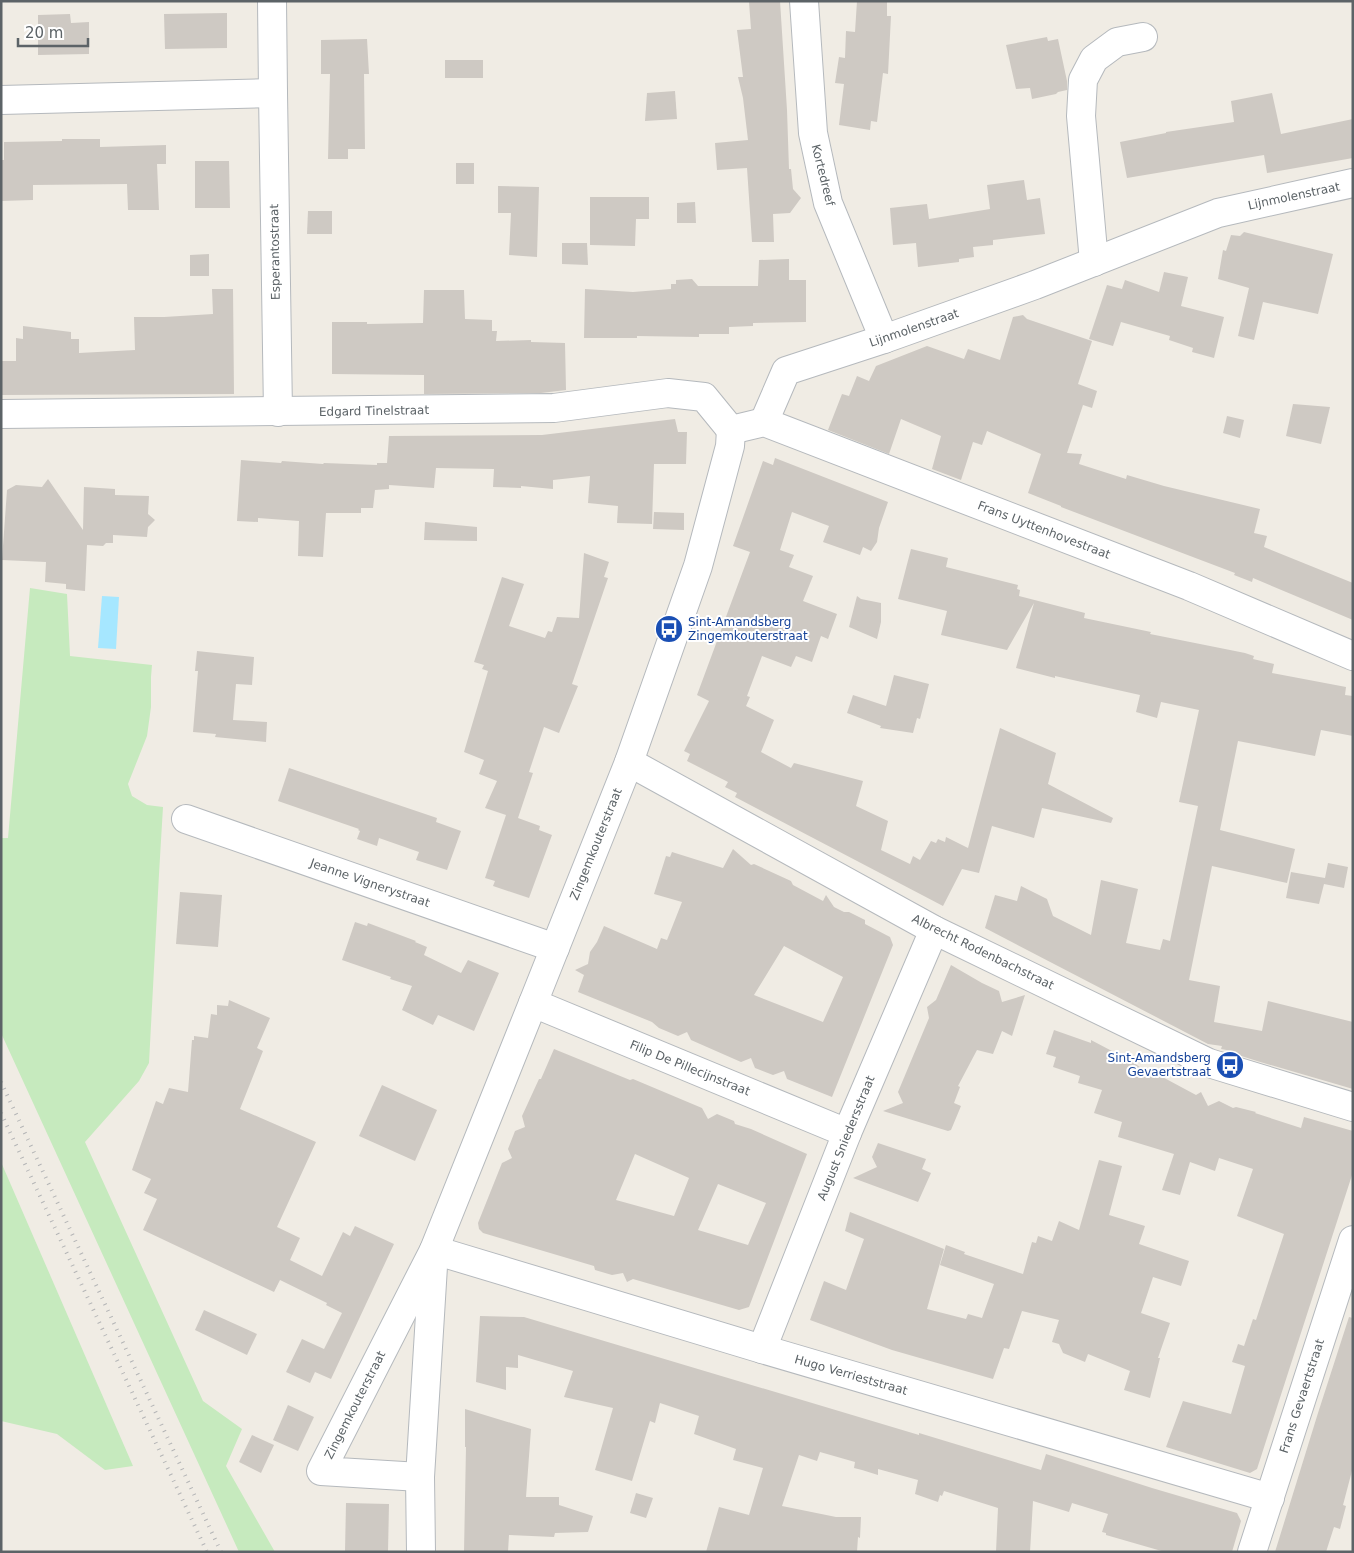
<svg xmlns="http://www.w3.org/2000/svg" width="1354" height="1553" viewBox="0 0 1354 1553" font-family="'DejaVu Sans',sans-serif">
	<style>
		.green { fill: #c6eabe }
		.water { fill: #a6e7ff }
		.building { fill: #cec9c3; fill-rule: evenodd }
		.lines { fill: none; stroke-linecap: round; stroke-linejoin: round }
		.minor-casing { stroke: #b5b9bd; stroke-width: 30 }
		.minor { stroke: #fff; stroke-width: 28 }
		.rail { stroke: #b4b5b6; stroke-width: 4; stroke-dasharray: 1 6; stroke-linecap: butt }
		.labels { text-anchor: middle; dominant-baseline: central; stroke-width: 4; stroke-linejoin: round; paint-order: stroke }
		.street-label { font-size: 12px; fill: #5c6367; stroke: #fff }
		.transit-label { font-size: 12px; fill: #164399; stroke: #fff; text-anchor: start }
	</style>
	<rect width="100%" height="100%" fill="#f0ece4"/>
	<g class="green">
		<polygon points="30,588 67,594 70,656 152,665 151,677 151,707 147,736 128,784 132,796 147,805 163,807 159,874 149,1063 139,1081 85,1142 203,1401 242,1429 226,1466 275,1552 239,1552 1,1033 1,838 8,838"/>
		<polygon points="1,1162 133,1466 105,1470 57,1434 1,1421"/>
	</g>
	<polygon class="water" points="102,596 119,597 116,649 98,648"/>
	<g class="building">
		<polygon points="780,1 787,110 789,169 791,169 793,189 801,198 790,213 773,214 774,242 752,242 747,168 717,170 715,143 748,140 743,98 738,77 743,77 737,30 751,29 749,2"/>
		<polygon points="857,1 887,1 887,16 891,16 888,74 883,73 877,122 871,121 870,130 839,125 844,84 835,83 839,57 845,58 846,31 855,32"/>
		<polygon points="227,13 227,48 165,49 164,14"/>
		<polygon points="70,14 71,23 89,22 89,54 38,55 38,15"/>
		<polygon points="1047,37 1048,41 1058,39 1067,81 1067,90 1058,92 1056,94 1032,99 1030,88 1016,89 1006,45"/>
		<polygon points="367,39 369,74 364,74 365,149 348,149 348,159 328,159 330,74 321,74 321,40"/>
		<rect x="445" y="60" width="38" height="18"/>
		<polygon points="675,91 677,119 645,121 647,93"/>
		<polygon points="1272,93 1281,134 1353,119 1353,158 1267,173 1264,155 1127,178 1120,142 1166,133 1166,132 1234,122 1231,101"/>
		<polygon points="62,139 100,139 100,147 166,145 166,164 157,164 159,210 128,210 127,184 33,185 33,200 1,201 1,160 4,160 4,142 62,141"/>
		<polygon points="195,161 229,161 230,208 195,208"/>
		<rect x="456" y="163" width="18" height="21"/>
		<polygon points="1024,180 1027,200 1040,198 1045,234 993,240 993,245 973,247 974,257 959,259 959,262 918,267 916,243 893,245 890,208 927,204 929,219 990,209 987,185"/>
		<polygon points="498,186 539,187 537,257 509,255 511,213 498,213"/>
		<polygon points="590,197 649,197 649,219 636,219 635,246 590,245"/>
		<polygon points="695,202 696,223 677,223 677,203"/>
		<polygon points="308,211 332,211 332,234 307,234"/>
		<polygon points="1244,232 1333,254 1318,314 1263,302 1254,340 1238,336 1249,288 1218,279 1223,250 1226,251 1231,235 1240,236"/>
		<polygon points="562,243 587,243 588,265 562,264"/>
		<polygon points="209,254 209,276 190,276 190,255"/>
		<polygon points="789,259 789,280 806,280 806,322 753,323 753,326 729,327 729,334 699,334 699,337 637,336 637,338 584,338 585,289 633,292 671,289 671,284 676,284 676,280 692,279 698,286 758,286 759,260"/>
		<polygon points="1164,272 1188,277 1181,306 1224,317 1214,358 1192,352 1193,348 1169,340 1170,336 1121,322 1113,346 1089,339 1107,285 1122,289 1125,280 1159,292"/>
		<polygon points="212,289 233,289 234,394 1,395 1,361 16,361 16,338 23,339 23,326 71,332 71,339 79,339 79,353 135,350 134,317 164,317 213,314"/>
		<polygon points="424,290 464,290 465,319 492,320 492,331 497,331 496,341 531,340 531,342 565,343 566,390 541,393 424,394 424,375 332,374 332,322 367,322 367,324 423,323"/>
		<polygon points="1023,315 1027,319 1092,341 1078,384 1097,391 1092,408 1083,405 1067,453 1082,454 1079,464 1126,479 1127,475 1164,486 1260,509 1254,533 1267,536 1264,547 1353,583 1353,620 1253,578 1252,582 1234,575 1235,573 1061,507 1061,506 1028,493 1041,454 987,431 982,445 973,442 961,480 932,469 941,436 901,419 889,454 828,430 842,394 849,396 857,376 869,381 876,366 927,346 964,359 968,349 1000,360 1013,317"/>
		<polygon points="1293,404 1330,407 1321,444 1286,436"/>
		<polygon points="1227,416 1244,420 1240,438 1223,433"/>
		<polygon points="675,419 678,432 687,432 686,464 654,464 652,524 617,523 618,506 588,503 590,476 553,480 553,489 521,486 521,488 493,487 494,469 436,468 434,488 389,485 389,489 375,490 373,508 361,508 361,513 326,513 323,557 298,556 299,521 258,518 258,522 237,521 241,460 281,463 282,461 323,464 324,463 377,465 377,463 387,463 389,436 542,435"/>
		<polygon points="775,458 888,502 879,528 877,542 871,551 863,547 860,555 823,542 829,526 792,512 780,550 794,555 789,567 813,576 803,601 837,614 828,639 821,636 812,662 796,656 791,667 762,656 747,696 750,697 746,706 774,720 761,752 791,768 794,763 863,781 856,806 888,821 881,850 910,864 913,856 920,860 931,841 936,843 938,839 945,842 946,837 968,848 1000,728 1056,753 1048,784 1113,818 1111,823 1042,808 1034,838 992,826 979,873 962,869 943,906 735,797 737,793 725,787 728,782 687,761 690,754 684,751 709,701 697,695 750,552 733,546 763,461 773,465"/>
		<polygon points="48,479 83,530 84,487 115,489 115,495 149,496 148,514 155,520 148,527 147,537 113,535 113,543 106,543 103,546 87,545 85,591 66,589 66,584 45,582 46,562 2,560 7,490 16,485 42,487"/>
		<polygon points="654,512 684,513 684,530 653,529"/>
		<polygon points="425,522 477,527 477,541 424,540"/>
		<polygon points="911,549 948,558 946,567 1018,585 1017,589 1020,590 1019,596 1085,613 1084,618 1151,632 1150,634 1245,653 1254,656 1253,659 1274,664 1272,673 1346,687 1345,695 1353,696 1353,736 1321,730 1315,756 1238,741 1220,830 1295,849 1287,883 1212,866 1189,980 1220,986 1214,1022 1262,1031 1268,1001 1353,1022 1353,1089 1257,1061 1232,1053 1232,1051 1221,1049 1222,1046 1208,1044 985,928 995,895 1017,901 1021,886 1047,899 1053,916 1091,935 1101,880 1138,889 1126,943 1160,950 1163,939 1170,941 1198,806 1179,802 1199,710 1161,702 1157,718 1136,712 1140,695 1055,676 1055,678 1016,668 1034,603 1007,650 941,635 947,611 898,599"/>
		<polygon points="584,553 609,562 604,577 608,578 572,684 578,686 559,733 544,727 529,772 533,773 518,818 540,826 539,830 552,835 529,898 493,886 495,881 485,878 506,815 485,808 497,781 479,774 484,760 464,752 488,671 482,669 484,665 474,662 502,577 524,584 509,626 545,638 548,631 552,632 557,617 579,618"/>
		<polygon points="857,596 861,599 881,603 881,622 877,639 849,627"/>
		<polygon points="197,651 254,657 252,685 236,684 233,720 267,722 266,742 215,737 216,734 193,732 198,671 195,671"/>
		<polygon points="894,675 929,684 920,719 917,718 913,733 880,728 881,726 847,713 853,695 886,706"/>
		<polygon points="289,768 437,818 436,822 461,831 447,870 416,860 419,852 379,838 377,846 357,839 360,831 358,830 359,829 278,801"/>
		<path d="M 733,849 L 751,865 L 754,864 L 791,881 L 793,885 L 823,901 L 826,895 L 834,907 L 844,912 L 849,912 L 865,920 L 865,924 L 890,937 L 893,945 L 832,1097 L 787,1079 L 784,1071 L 773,1075 L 755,1068 L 751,1058 L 741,1062 L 691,1040 L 687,1032 L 678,1036 L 659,1028 L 652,1022 L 578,992 L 584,975 L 575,970 L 588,964 L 590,952 L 597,942 L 604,926 L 657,949 L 661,938 L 667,940 L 682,902 L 654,894 L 666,856 L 670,857 L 672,852 L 723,868 ZM 784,946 L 843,977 L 823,1022 L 754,995 Z"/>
		<polygon points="1328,863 1348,867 1344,888 1324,884 1319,904 1286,898 1291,872 1325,878"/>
		<polygon points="180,892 222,895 218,947 176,944"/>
		<polygon points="355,922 367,926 368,923 416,941 415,942 427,947 424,955 461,973 468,960 499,973 474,1031 438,1015 433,1025 402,1010 412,986 390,979 391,977 342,960"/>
		<polygon points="951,965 982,983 999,991 1002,1002 1025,995 1012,1036 1002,1031 993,1054 977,1050 958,1086 960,1087 954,1103 961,1106 951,1130 948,1131 883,1111 903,1103 898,1092 929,1018 927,1007 936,1000"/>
		<polygon points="229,1000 270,1018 257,1048 263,1051 240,1109 316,1142 277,1227 300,1238 290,1260 322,1276 343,1232 350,1236 355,1226 394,1244 331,1379 315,1372 310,1383 286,1372 302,1339 324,1349 342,1313 326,1305 327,1303 280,1280 274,1292 143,1230 157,1199 144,1193 151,1179 132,1170 156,1101 163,1104 169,1088 188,1092 192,1040 194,1040 194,1036 208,1038 211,1014 217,1015 217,1005 228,1006"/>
		<polygon points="1054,1030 1091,1043 1091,1040 1129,1060 1154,1076 1155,1073 1196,1095 1201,1092 1208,1106 1219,1101 1233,1108 1236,1107 1256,1112 1255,1113 1301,1128 1304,1117 1353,1131 1353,1172 1257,1469 1250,1473 1166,1447 1183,1401 1231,1414 1245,1366 1232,1362 1238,1344 1244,1346 1253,1319 1256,1320 1284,1234 1237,1216 1253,1169 1219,1158 1215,1171 1190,1162 1180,1195 1162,1190 1174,1154 1118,1137 1122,1122 1094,1113 1102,1090 1078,1083 1080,1076 1053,1067 1056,1057 1046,1054"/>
		<path d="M 554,1049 L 630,1080 L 633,1079 L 702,1108 L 708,1119 L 717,1114 L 734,1121 L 735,1124 L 751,1129 L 807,1154 L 749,1307 L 739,1310 L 633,1279 L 627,1282 L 623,1273 L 612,1275 L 595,1270 L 594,1266 L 483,1233 L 479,1229 L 478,1223 L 502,1163 L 512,1158 L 508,1149 L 515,1131 L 525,1127 L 522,1116 L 539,1079 L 541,1079 ZM 635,1154 L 689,1178 L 674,1216 L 616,1200 ZM 718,1184 L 766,1203 L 748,1245 L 698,1230 Z"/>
		<polygon points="382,1085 437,1110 415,1161 359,1136"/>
		<polygon points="878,1143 926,1159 922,1169 931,1173 918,1202 853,1178 877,1167 872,1157"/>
		<polygon points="1099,1160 1122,1166 1109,1215 1145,1226 1139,1244 1189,1261 1181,1286 1153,1277 1141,1313 1170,1323 1158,1358 1160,1358 1150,1398 1124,1390 1130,1371 1088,1354 1085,1362 1063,1353 1059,1344 1052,1342 1059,1320 1022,1311 1009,1349 1004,1348 993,1379 892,1350 810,1320 824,1281 846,1290 864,1239 845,1231 850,1212 944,1249 927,1309 966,1319 968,1314 982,1318 994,1284 940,1265 946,1245 965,1252 964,1254 1023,1274 1032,1242 1036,1243 1038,1236 1052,1241 1059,1221 1079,1230"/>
		<polygon points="204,1310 257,1334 247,1355 195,1330"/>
		<polygon points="480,1316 524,1317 919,1435 919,1433 1041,1470 1046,1454 1152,1488 1237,1513 1241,1521 1232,1552 1165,1552 1106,1535 1106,1533 1102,1532 1108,1514 1072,1503 1069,1512 1033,1501 1030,1552 996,1552 998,1508 944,1491 942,1496 940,1495 938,1502 915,1494 918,1480 878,1469 878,1475 862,1470 854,1468 855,1462 820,1452 817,1461 799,1455 782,1506 836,1517 861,1517 860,1538 858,1537 857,1552 706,1552 719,1507 749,1515 763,1468 733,1460 736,1449 694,1434 699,1416 660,1403 655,1423 650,1421 632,1481 595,1470 613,1408 564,1397 573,1371 518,1355 518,1368 506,1367 506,1390 476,1382"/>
		<polygon points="1349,1317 1353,1318 1353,1467 1343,1505 1346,1506 1340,1529 1334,1527 1326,1552 1275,1552 1318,1413"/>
		<polygon points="288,1405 314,1417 298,1451 273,1440"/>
		<polygon points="465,1409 531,1429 526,1497 559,1497 559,1505 593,1516 588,1532 555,1533 554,1537 509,1535 508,1552 464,1552 466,1447 465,1447"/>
		<polygon points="252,1435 274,1445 261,1473 239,1462"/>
		<polygon points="636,1493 653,1498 646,1518 630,1513"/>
		<polygon points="346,1503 389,1504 388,1552 345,1551"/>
	</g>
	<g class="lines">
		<defs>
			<g id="minor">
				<polyline points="272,1 273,93 278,412"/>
				<polyline points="804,1 813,133 828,203 884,339"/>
				<polyline points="1,100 273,93"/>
				<polyline points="1094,262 1081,116 1083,80 1094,59 1117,42 1143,37"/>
				<polyline points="1,414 554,408 668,393 704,397 731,430"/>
				<polyline points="764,422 786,371 884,339 1035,285 1218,213 1353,183"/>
				<polyline points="731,430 764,422 1189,586 1353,656"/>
				<polyline points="629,762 934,930 1209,1063 1353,1107"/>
				<polyline points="186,819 555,948"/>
				<polyline points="533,1003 847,1133"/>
				<polyline points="762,1349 847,1133 934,930"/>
				<polyline points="420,1477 321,1471 434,1250 762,1349 1270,1498"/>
				<polyline points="421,1552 420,1477 434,1250 533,1003 629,762 698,566 730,446 731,430"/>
				<polyline points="1252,1552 1353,1240"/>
			</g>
		</defs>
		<use href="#minor" class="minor-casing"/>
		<use href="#minor" class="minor"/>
		<g class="rail">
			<polyline points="1,1082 221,1552"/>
			<polyline points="1,1113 207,1552"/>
		</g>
	</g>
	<defs>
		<symbol id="bus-disc" viewBox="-11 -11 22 22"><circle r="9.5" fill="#1a4fb4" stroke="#fff"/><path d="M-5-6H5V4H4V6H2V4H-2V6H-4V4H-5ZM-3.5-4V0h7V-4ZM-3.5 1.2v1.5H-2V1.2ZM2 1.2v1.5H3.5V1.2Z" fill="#fff"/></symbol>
	</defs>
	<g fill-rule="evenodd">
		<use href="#bus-disc" x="653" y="613" width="32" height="32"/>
		<use href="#bus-disc" x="1214" y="1049" width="32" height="32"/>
	</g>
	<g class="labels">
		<g class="street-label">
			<text transform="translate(823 175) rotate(76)">Kortedreef</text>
			<text transform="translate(1294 196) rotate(-12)">Lijnmolenstraat</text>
			<text transform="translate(275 252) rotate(-91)">Esperantostraat</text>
			<text transform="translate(914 328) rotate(-19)">Lijnmolenstraat</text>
			<text transform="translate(374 411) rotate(-1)">Edgard Tinelstraat</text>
			<text transform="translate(1044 530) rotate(21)">Frans Uyttenhovestraat</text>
			<text transform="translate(596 844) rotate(-68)">Zingemkouterstraat</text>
			<text transform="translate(370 883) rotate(19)">Jeanne Vignerystraat</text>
			<text transform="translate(983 952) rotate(26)">Albrecht Rodenbachstraat</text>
			<text transform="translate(690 1068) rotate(22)">Filip De Pillecijnstraat</text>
			<text transform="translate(846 1138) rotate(-68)">August Sniedersstraat</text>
			<text transform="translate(851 1375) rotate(16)">Hugo Verrieststraat</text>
			<text transform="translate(1302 1396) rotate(-72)">Frans Gevaertstraat</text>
			<text transform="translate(355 1405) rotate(-63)">Zingemkouterstraat</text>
		</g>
		<g class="transit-label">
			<text x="688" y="622">Sint-Amandsberg<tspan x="688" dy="14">Zingemkouterstraat</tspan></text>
			<text x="1211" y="1058" text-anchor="end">Sint-Amandsberg<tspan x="1211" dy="14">Gevaertstraat</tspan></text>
		</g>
	</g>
	<rect width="1354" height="1553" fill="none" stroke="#5c6367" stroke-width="5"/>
	<path d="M18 38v8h70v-8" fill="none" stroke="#5c6367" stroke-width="2.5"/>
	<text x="25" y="38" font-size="15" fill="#5c6367" stroke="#ffffff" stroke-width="4" paint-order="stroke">20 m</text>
</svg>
